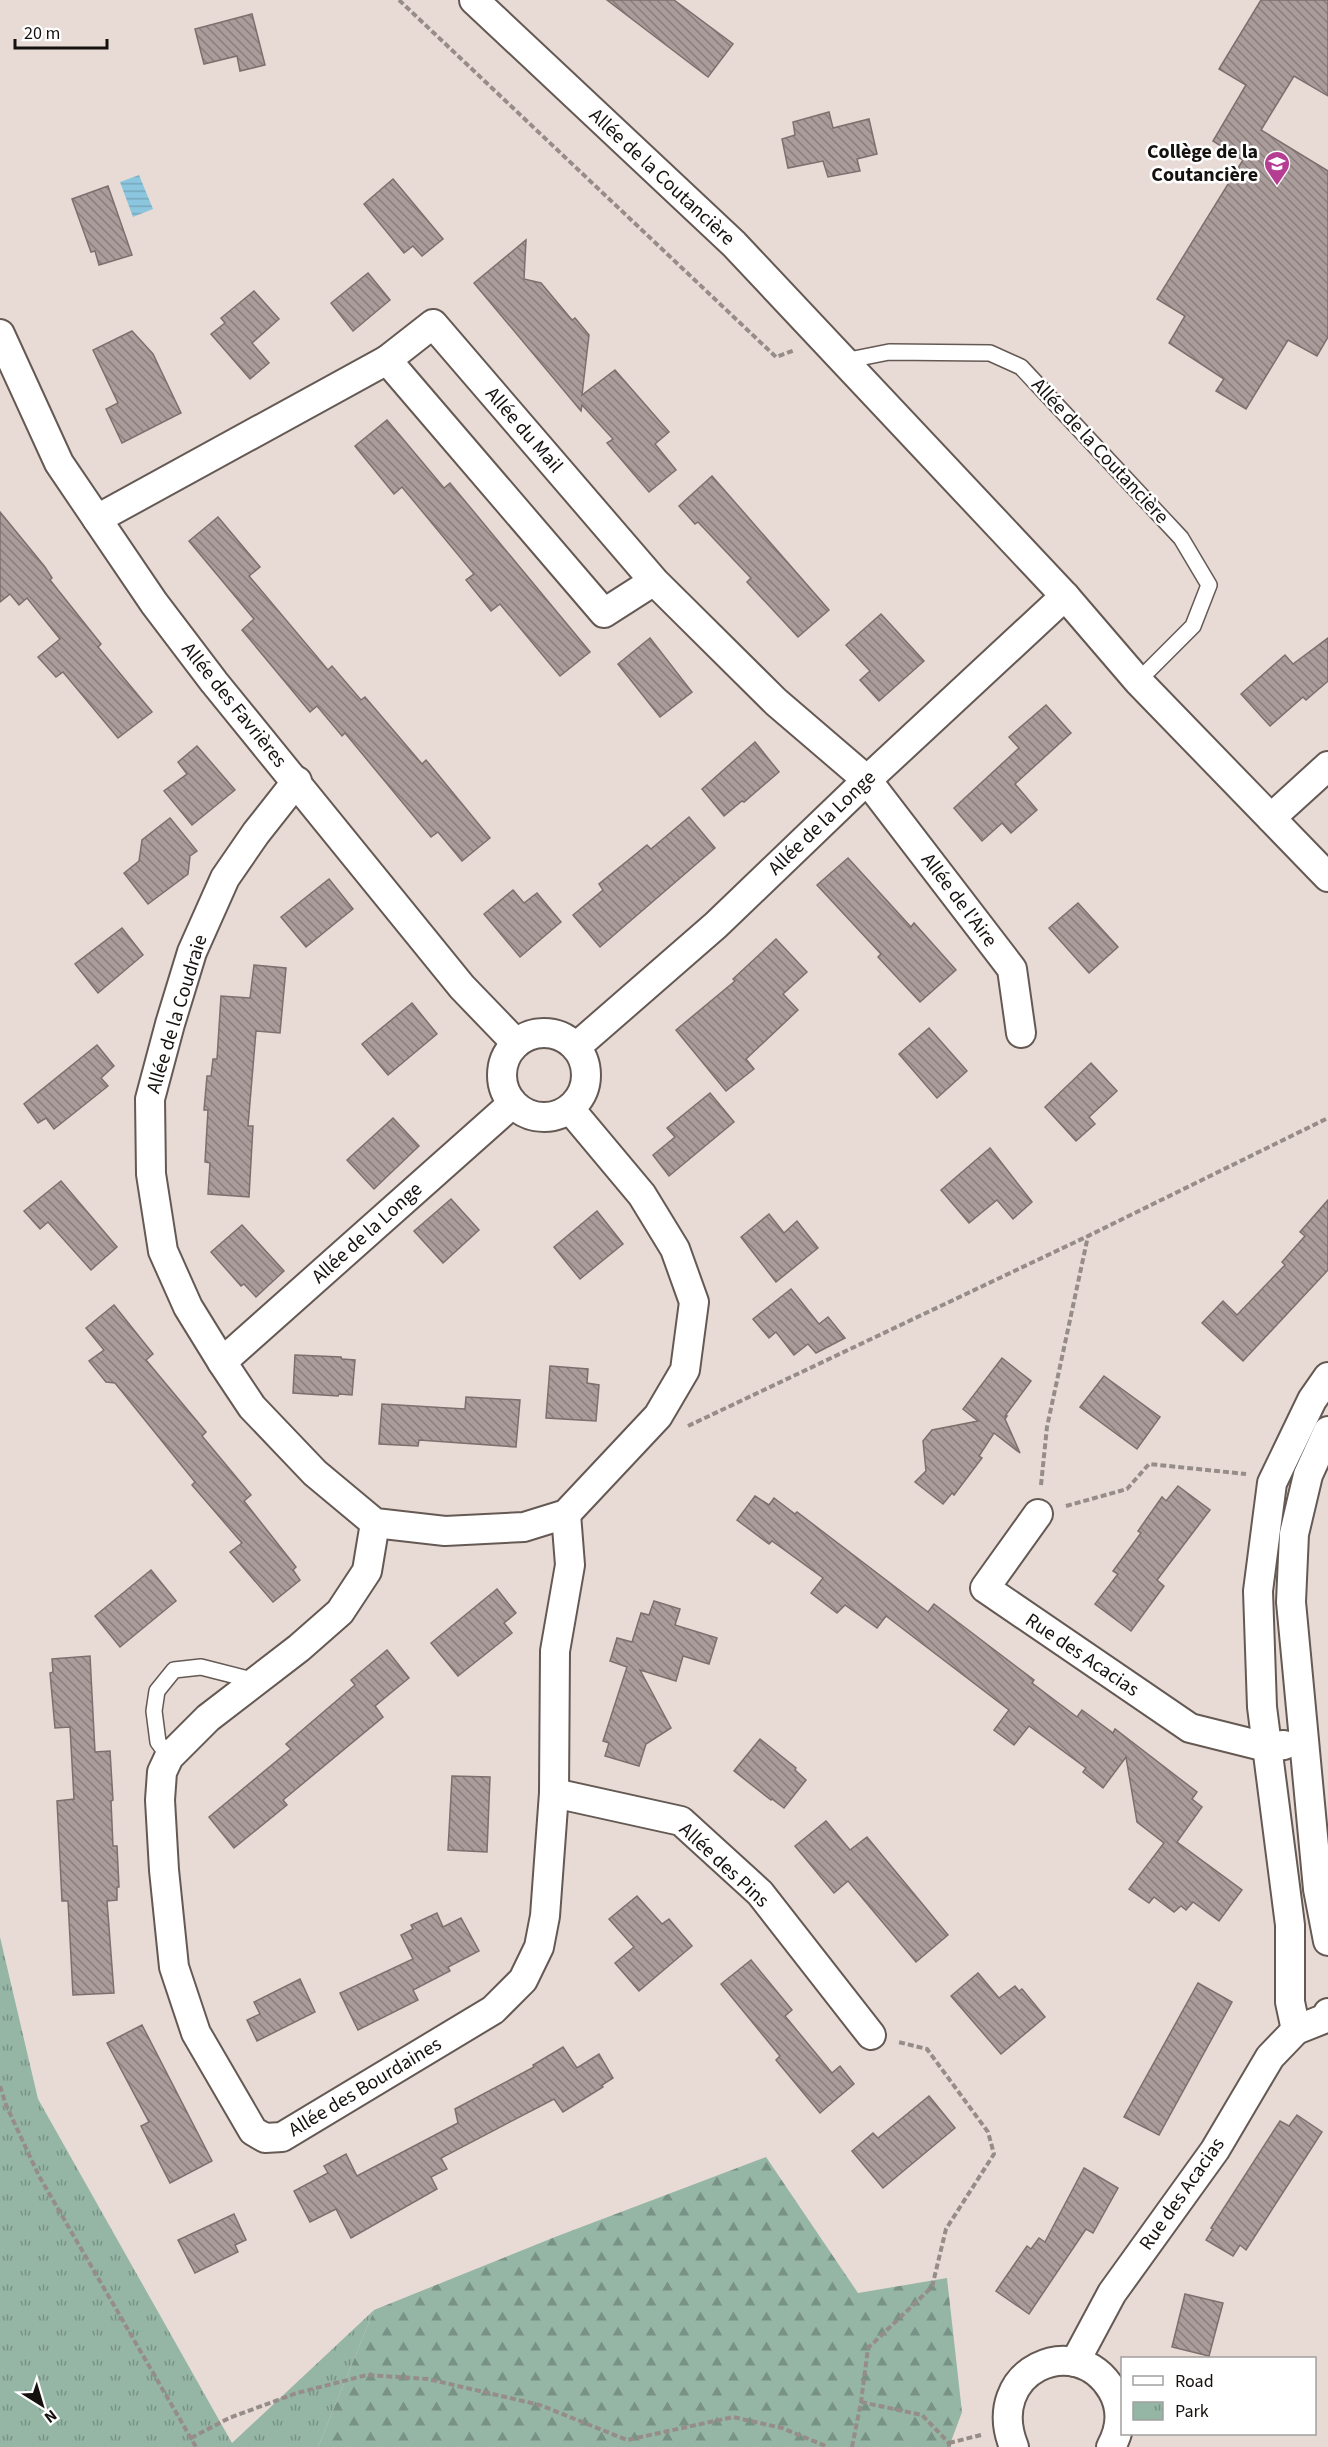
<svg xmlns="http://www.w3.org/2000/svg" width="1328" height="2447" viewBox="0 0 1328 2447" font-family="'Source Sans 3',sans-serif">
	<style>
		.forest { fill: url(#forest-firs) }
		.park { fill: url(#park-tufts) }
		.water { fill: url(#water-rules) }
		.building { fill: url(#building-back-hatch); stroke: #7c6f6d; stroke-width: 1.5 }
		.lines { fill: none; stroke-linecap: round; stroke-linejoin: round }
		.lane-casing { stroke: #655954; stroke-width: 18 }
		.street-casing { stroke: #655954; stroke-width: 32 }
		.path { stroke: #968d89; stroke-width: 4; stroke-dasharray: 6 3; stroke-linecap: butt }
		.lane { stroke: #fff; stroke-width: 15 }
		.street { stroke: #fff; stroke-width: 28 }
		.labels { text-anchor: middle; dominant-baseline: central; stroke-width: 5; stroke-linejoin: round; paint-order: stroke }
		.poi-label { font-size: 20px; font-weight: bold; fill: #15110f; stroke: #fff; text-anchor: end }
		.street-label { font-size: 20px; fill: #15110f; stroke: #fff }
	</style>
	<defs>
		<pattern id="forest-firs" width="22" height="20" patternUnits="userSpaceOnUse" patternTransform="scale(1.5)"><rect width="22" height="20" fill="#95b5a5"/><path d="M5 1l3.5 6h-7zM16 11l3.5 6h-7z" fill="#789285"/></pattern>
		<pattern id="park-tufts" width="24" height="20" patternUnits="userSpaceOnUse" patternTransform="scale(1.5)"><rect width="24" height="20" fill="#95b5a5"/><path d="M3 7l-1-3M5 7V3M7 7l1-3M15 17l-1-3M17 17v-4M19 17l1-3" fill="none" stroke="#789285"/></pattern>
		<pattern id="water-rules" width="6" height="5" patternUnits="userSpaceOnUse" patternTransform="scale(1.5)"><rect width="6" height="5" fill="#8bc5de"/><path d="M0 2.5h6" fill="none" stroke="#77a8bd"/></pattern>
		<pattern id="building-back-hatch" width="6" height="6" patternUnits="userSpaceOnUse" patternTransform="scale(1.5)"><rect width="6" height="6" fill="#aa9c9a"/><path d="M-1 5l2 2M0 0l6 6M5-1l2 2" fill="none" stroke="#897e7c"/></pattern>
	</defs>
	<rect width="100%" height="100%" fill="#e8dbd5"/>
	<polygon class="forest" points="766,2157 858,2293 947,2278 962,2412 949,2447 318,2447 374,2310 555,2237"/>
	<polygon class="park" points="0,1937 38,2099 232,2443 374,2310 318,2447 0,2447"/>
	<polygon class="water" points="139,175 153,209 133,217 120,182"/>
	<g class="building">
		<polygon points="607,0 674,0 733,44 708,77"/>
		<polygon points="1261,0 1328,0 1328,96 1294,76 1261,130 1328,171 1328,337 1317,356 1288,340 1246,409 1216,391 1224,379 1169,343 1185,316 1157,299 1243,160 1213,141 1246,85 1219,69"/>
		<polygon points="252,14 265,65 240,71 237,56 204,64 195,29"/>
		<polygon points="829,112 833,128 869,119 877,154 857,159 860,171 828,177 823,161 788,168 782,139 795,135 793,122"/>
		<polygon points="393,179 443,239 422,256 413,246 404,253 364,204"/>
		<polygon points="108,186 132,255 99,265 95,251 91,252 72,199"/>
		<polygon points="526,240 524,279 541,283 572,320 575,318 589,335 582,395 615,370 669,432 655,444 676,470 649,492 607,443 613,439 582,405 581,411 474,283"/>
		<polygon points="368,273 390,300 353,331 331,303"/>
		<polygon points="254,291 279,319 252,343 269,363 250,379 211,334 225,323 221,318"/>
		<polygon points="132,331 153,354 181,413 122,443 106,409 118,403 93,350"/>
		<polygon points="387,420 444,488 450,483 590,652 560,676 500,604 491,611 466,580 474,574 402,487 394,494 355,446"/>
		<polygon points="712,476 829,610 798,637 747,582 751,578 698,522 695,524 679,506"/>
		<polygon points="0,512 45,567 52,578 50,580 101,644 98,647 152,712 118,738 63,672 56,677 38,657 60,639 27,598 19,605 10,594 0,602"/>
		<polygon points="218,517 260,567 249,576 328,670 332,666 361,700 365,697 422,764 426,760 490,838 462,861 438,832 431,837 345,733 342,736 317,706 310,712 242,630 254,619 189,541"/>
		<polygon points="881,614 924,661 879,701 860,680 870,671 846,645"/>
		<polygon points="650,638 692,692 660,717 618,664"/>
		<polygon points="1328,638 1328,681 1306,700 1303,697 1270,726 1241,694 1285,655 1293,664"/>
		<polygon points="1046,705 1071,733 1015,784 1037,810 1011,833 1002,823 982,841 954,808 1019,748 1009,737"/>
		<polygon points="755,742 779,772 744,802 742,801 724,816 702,789"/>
		<polygon points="197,746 235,790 192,825 164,791 187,774 178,762"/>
		<polygon points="689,817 715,848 600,947 573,915 603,890 599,884 647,845 651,849"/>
		<polygon points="170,818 197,851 190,856 188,874 148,904 124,873 139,861 142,840"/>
		<polygon points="848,858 911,927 914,923 956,970 920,1002 878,957 881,954 817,885"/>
		<polygon points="329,879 353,909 306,947 281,917"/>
		<polygon points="513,890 524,903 537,893 561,922 520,957 484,914"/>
		<polygon points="1078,903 1118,947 1089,973 1049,928"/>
		<polygon points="122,928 143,955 98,993 75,964"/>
		<polygon points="776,939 807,972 783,994 798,1010 746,1059 754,1069 726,1091 676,1030 735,981 733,979"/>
		<polygon points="254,965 286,968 280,1033 256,1031 248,1126 253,1126 249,1197 208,1194 210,1163 205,1162 208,1110 204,1110 207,1076 211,1076 213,1059 217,1059 221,996 250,998"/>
		<polygon points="412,1003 437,1034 388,1075 362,1044"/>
		<polygon points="929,1028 967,1071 937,1098 899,1054"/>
		<polygon points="97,1045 114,1066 101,1078 108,1086 54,1129 46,1118 38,1123 24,1104"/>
		<polygon points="1091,1063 1117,1091 1089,1117 1095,1124 1076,1141 1045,1107"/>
		<polygon points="710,1093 734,1122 669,1176 653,1155 675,1137 667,1128"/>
		<polygon points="393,1118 419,1146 374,1189 347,1160"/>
		<polygon points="990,1148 1032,1202 1013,1219 997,1200 969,1223 941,1190"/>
		<polygon points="61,1181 117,1247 91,1270 48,1222 40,1229 24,1211"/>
		<polygon points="451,1199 479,1230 443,1263 414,1231"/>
		<polygon points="1328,1200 1328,1270 1243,1361 1202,1323 1223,1301 1237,1315 1285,1265 1282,1262 1305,1236 1300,1232"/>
		<polygon points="597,1211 623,1244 580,1279 554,1247"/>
		<polygon points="769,1214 784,1233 797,1221 818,1248 776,1282 741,1237"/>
		<polygon points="242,1225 284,1271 256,1297 244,1284 241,1286 211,1252"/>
		<polygon points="791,1289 819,1324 828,1317 845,1338 816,1353 808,1344 794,1355 776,1332 769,1338 753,1319"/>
		<polygon points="114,1305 153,1354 146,1360 206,1432 202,1436 251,1495 244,1501 296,1567 293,1570 300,1580 273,1602 230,1552 242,1543 192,1485 195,1482 115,1383 106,1382 89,1361 104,1350 86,1328"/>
		<polygon points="295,1355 341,1357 342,1359 355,1360 352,1395 339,1394 338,1396 293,1393"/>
		<polygon points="1002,1358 1031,1381 1005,1416 1007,1416 1005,1419 1020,1453 994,1433 979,1456 982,1458 954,1495 952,1493 943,1504 915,1482 926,1471 923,1441 932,1430 978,1421 963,1409"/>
		<polygon points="550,1366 588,1369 587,1383 599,1385 596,1421 546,1418"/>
		<polygon points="1104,1376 1160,1417 1137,1449 1080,1407"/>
		<polygon points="466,1397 520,1400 516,1447 419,1440 418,1446 379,1444 382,1404 465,1409"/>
		<polygon points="1178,1486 1210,1510 1157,1580 1164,1586 1131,1631 1095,1604 1118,1574 1113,1571 1141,1533 1138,1531 1162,1497 1166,1501"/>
		<polygon points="755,1496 769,1505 774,1498 795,1514 797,1512 928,1612 934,1604 1034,1680 1032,1683 1077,1717 1082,1710 1113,1733 1115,1729 1197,1792 1192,1799 1202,1807 1177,1842 1242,1890 1219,1921 1193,1902 1186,1910 1181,1906 1174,1912 1154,1897 1149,1903 1129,1889 1164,1843 1137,1822 1126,1757 1103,1788 1083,1772 1086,1768 1029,1726 1014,1745 994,1730 1009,1710 886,1616 877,1628 845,1605 837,1613 811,1593 823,1578 772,1541 769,1544 737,1520"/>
		<polygon points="151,1570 176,1601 120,1647 95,1616"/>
		<polygon points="497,1589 516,1613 504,1623 512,1633 458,1676 431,1643"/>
		<polygon points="654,1601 680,1609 675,1625 717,1638 709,1664 683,1656 676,1681 640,1670 671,1728 646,1744 639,1766 605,1756 609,1743 603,1741 627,1667 610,1661 617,1638 632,1642 641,1613 649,1615"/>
		<polygon points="387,1650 409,1678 375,1706 383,1717 283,1800 287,1805 234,1848 209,1817 291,1749 286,1744 355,1685 351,1680"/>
		<polygon points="90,1656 95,1752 110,1751 113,1800 111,1801 113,1846 117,1846 119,1887 117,1887 117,1900 107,1901 114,1993 73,1995 68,1901 62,1901 57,1801 74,1799 70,1727 55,1728 50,1673 53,1672 52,1659"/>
		<polygon points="760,1739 796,1768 795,1770 806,1780 784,1808 772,1799 771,1800 734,1771"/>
		<polygon points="452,1776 490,1777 487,1852 448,1850"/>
		<polygon points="826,1821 850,1850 867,1837 948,1935 916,1962 848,1881 834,1893 795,1846"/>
		<polygon points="637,1896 662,1924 669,1919 692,1946 639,1991 615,1963 634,1947 609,1919"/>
		<polygon points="437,1913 443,1927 461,1918 479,1951 448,1967 450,1971 413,1990 418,2000 358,2030 340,1993 413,1959 401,1935 413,1929 411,1925"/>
		<polygon points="751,1960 792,2010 785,2016 832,2073 840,2066 854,2084 820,2113 776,2060 780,2056 721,1984"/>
		<polygon points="978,1973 999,1998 1015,1986 1019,1991 1022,1989 1045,2017 1001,2054 951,1996"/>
		<polygon points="300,1979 315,2012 257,2041 247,2020 260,2014 254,2002"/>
		<polygon points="1198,1983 1232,2002 1159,2135 1124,2117"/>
		<polygon points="142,2025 212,2161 170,2183 141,2126 149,2122 107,2043"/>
		<polygon points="563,2047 577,2068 599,2054 613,2078 602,2085 603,2087 563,2112 554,2099 441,2158 447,2169 431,2177 437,2189 351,2238 336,2209 310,2222 294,2191 328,2173 324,2166 346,2154 357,2176 458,2123 455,2109 534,2067 533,2065"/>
		<polygon points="929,2096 955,2128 883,2188 852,2151 873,2133 878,2138"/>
		<polygon points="1297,2115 1322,2132 1246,2250 1240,2245 1233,2256 1206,2240 1213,2229 1211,2228 1280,2121 1289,2126"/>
		<polygon points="1084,2168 1118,2188 1093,2233 1086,2229 1029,2314 996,2291 1027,2246 1031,2249 1039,2238 1045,2242"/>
		<polygon points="234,2214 246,2240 235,2245 238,2252 195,2273 178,2240"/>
		<polygon points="1185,2294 1223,2303 1209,2356 1172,2347"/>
	</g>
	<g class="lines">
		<defs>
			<g id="lane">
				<polyline points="844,361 889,352 990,353 1021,367 1181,538 1209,585 1193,626 1138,681"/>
				<polyline points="169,1757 158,1742 154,1711 157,1691 174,1670 201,1667 256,1681"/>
			</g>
			<g id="street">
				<polyline points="474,0 734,244 1065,596 1138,681 1328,877"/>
				<polyline points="0,334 59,463 154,603 214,682 462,987 516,1043"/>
				<polyline points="97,519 387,360"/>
				<polyline points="654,581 604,613 387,360 433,324 654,581 776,702 867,780 1012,969 1021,1033"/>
				<polyline points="297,781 256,833 225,878 192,952 170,1024 150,1099 151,1174 163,1251 188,1307 222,1362 252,1407 315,1473 375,1523 445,1531 524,1527 566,1514 658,1416 685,1370 694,1302 675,1249 642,1195 570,1109"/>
				<polyline points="1271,818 1328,766"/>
				<circle cx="544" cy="1075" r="42"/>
				<polyline points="576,1047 716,925 867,780 1065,596"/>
				<polyline points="222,1362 512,1104"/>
				<polyline points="1328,1431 1308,1475 1294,1534 1291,1602 1318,1889 1328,1941"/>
				<polyline points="1038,1514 985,1588 1190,1728 1266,1747 1284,1745"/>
				<polyline points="375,1523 367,1571 340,1612 299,1648 208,1718 169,1757 162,1772 160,1800 164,1870 174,1967 196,2033 253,2131 265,2138 282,2137 493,2010 523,1980 539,1947 545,1916 554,1793 555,1651 570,1565 566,1514"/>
				<polyline points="554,1793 681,1821 760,1893 871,2035"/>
				<polyline points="1296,2030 1290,2002 1290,1925 1262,1707 1258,1591 1272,1483 1312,1400 1328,1377"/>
				<polyline points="1075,2362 1112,2293 1215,2150 1270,2057 1296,2030 1326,2018 1328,2013"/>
				<path d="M 1014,2447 C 983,2371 1076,2329 1112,2390 C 1123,2409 1121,2429 1111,2447"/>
			</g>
		</defs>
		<use href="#lane" class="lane-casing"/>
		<use href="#street" class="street-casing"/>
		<g class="path">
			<polyline points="399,0 776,357 795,350"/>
			<polyline points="688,1426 1088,1236 1328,1118"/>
			<polyline points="1041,1485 1047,1427 1088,1236"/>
			<polyline points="1066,1506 1127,1489 1149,1464 1246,1474"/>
			<polyline points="0,2086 6,2105 39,2176 196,2447"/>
			<polyline points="861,2402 922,2415 949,2443 949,2447"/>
			<polyline points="191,2438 229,2418 297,2393 367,2375 428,2379 540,2405 627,2440 733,2417 782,2428 828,2447"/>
			<polyline points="949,2443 981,2435"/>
			<polyline points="852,2447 861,2402 868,2348 932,2287 946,2229 994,2154 988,2132 927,2049 898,2042"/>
		</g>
		<use href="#lane" class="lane"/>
		<use href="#street" class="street"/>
	</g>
	<defs>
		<symbol id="school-pin" viewBox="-11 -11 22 30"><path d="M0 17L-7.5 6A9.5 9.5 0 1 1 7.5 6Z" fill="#b53d92" stroke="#fff"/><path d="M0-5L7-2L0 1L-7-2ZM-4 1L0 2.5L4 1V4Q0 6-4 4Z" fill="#fff"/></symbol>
	</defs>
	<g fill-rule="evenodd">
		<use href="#school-pin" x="1262" y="149" width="30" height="40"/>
	</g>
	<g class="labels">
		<g class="poi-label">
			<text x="1258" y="152">Collège de la<tspan x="1258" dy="23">Coutancière</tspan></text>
		</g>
		<g class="street-label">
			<text transform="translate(662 177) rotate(43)">Allée de la Coutancière</text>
			<text transform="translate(524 430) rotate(49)">Allée du Mail</text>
			<text transform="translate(1100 451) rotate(47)">Allée de la Coutancière</text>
			<text transform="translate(234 705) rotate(51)">Allée des Favrières</text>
			<text transform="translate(822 823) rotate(-44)">Allée de la Longe</text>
			<text transform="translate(959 900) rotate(53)">Allée de l'Aire</text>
			<text transform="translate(177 1014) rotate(-73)">Allée de la Coudraie</text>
			<text transform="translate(367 1233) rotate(-42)">Allée de la Longe</text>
			<text transform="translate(1082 1655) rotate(34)">Rue des Acacias</text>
			<text transform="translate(724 1865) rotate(43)">Allée des Pins</text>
			<text transform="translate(365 2087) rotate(-31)">Allée des Bourdaines</text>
			<text transform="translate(1182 2194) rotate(-55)">Rue des Acacias</text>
		</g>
	</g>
	<rect x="1121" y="2357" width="195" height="78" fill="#ffffff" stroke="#a1a09f" stroke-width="1.5"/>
	<rect x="1133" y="2376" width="30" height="9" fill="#ffffff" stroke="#a1a09f" stroke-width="1.5"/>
	<text x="1175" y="2387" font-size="18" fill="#15110f">Road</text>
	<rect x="1133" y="2402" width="30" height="18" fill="url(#park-tufts)" stroke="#a1a09f" stroke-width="1.5"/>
	<text x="1175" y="2417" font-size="18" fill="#15110f">Park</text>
	<g transform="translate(42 2405) rotate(143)" stroke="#ffffff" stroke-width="4.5" paint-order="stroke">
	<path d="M0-4.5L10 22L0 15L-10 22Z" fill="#15110f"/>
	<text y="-9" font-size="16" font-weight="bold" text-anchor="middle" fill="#15110f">N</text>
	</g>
	<path d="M15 39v9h92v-9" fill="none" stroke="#15110f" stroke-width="3"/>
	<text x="24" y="39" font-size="18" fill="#15110f" stroke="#ffffff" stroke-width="4.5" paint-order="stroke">20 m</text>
</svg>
